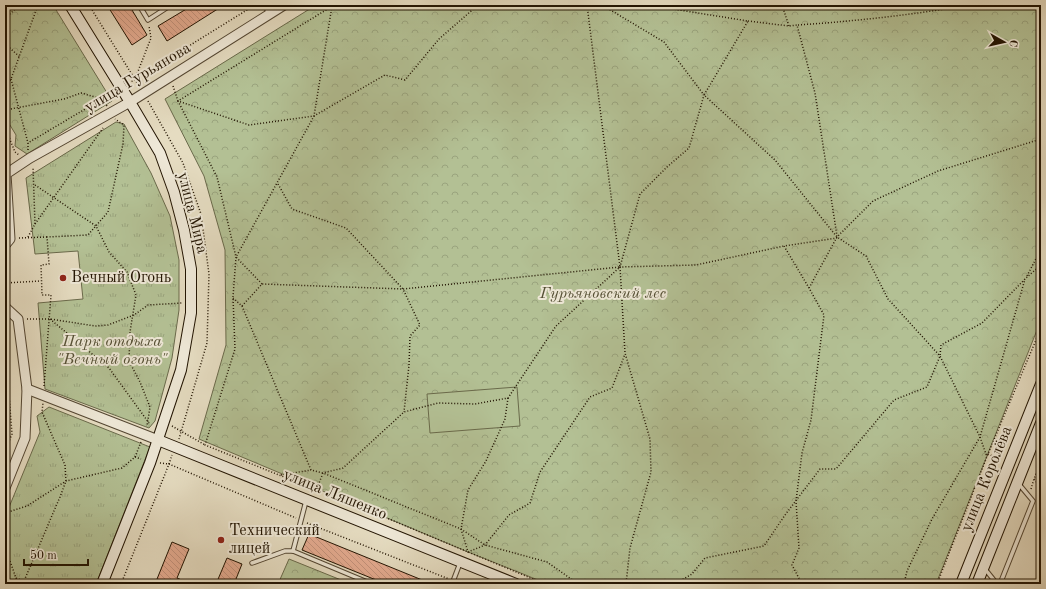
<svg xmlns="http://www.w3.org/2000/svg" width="1046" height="589" viewBox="0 0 1046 589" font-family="'Old Standard TT',serif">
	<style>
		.grass { fill: url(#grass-tufts); stroke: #6a6a4b }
		.forest { fill: url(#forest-crowns); stroke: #6a6a4b }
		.pitch { fill: #b3c094; stroke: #6a6a4b }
		.building { fill: url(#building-back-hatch); stroke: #221402 }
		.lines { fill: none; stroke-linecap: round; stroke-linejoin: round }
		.service-casing { stroke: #534632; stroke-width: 5.5 }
		.tertiary-casing { stroke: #534632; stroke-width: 11 }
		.secondary-casing { stroke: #221402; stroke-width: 12 }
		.path { stroke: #221402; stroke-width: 1.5; stroke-dasharray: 1 2; stroke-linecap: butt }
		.service { stroke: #eee8d7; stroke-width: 3.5 }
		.tertiary { stroke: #eee8d7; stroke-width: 9 }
		.secondary { stroke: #eee8d7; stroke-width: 10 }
		.poi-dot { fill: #8f2418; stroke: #eee8d7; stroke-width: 1.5 }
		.labels { text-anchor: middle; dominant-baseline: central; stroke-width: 4; stroke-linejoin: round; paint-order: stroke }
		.street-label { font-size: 16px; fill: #221402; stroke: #eee8d7 }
		.poi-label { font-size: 16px; fill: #221402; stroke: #eee8d7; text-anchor: start }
		.park-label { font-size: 16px; font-style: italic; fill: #555035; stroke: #eee8d7 }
	</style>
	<defs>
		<pattern id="grass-tufts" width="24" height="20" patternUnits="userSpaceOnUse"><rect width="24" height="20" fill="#b3c094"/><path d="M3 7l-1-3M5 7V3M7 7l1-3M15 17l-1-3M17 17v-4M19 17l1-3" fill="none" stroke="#9aa47e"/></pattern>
		<pattern id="forest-crowns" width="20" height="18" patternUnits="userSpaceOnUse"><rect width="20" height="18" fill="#b3c094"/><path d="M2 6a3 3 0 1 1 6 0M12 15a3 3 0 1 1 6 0" fill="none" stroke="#9aa47e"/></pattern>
		<pattern id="building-back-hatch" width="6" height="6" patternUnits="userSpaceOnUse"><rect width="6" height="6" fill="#e4ab90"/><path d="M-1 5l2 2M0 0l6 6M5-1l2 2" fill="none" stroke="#c3927b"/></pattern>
	</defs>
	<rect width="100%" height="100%" fill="#e5dcc1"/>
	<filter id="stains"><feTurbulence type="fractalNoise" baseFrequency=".005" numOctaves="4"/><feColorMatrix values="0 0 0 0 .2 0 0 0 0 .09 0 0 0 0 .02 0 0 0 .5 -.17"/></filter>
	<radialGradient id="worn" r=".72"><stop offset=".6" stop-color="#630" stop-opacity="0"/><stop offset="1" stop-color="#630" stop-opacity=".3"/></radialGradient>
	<g class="grass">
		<polygon points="116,122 124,124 151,173 170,216 179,260 179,310 172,358 155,421 149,428 45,389 38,303 83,299 78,251 35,254 26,178"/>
		<polygon points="49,407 150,447 96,584 5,584 5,517 40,432 37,416"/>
	</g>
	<g class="forest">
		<polygon points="5,5 53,5 112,101 27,154 15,146 16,135 5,117"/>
		<polygon points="316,5 1041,5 1041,320 936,584 548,584 468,552 199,439 226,345 225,250 204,176 165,99"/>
		<polygon points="289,559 351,584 278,584"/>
	</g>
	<polygon class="pitch" points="517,387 520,426 430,433 427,394"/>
	<g class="building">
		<polygon points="107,5 129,5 147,35 132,45"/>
		<polygon points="193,5 224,5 167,41 158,26"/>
		<polygon points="309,534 432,584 386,584 302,550"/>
		<polygon points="172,542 189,549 177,578 191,584 155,584"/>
		<polygon points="227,558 242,564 234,584 216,584"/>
	</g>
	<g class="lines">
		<defs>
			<g id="service">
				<polyline points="139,5 148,20 171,5"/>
				<polyline points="264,5 270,14"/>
				<polyline points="5,151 6,174"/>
				<polyline points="293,551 306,501"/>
				<polyline points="252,563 285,551 293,551 372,584"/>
				<polyline points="985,569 997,584"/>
				<polyline points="452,584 460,563"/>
				<polyline points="1000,584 1033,501 1018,483"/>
			</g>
			<g id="tertiary">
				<polyline points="5,245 10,239 6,174 30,158 130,102 284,5"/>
				<polyline points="5,307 18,319 27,389 25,438 5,488"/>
				<polyline points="27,389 158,440"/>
			</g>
			<g id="secondary">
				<polyline points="70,5 130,102 160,153 174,192 184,230 191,269 191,313 181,370 150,463 102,584"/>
				<polyline points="158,440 516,584"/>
				<polyline points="961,584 1041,384"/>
				<polyline points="977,584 1041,423"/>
			</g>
		</defs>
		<use href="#service" class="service-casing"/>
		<use href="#tertiary" class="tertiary-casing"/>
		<use href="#secondary" class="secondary-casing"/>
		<g class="path">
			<polyline points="89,5 139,86"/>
			<polyline points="334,5 178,101 217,177 236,257 233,297 235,349 205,445 279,475 317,489 545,584"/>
			<polyline points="602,5 664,42 704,95 689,148 667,167 640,194 620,267 696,265 784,246"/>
			<polyline points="648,5 748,21 704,95 775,160 837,237 866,256 888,299 940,356 980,437 987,457"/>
			<polyline points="782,5 789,26"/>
			<polyline points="5,18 20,5"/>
			<polyline points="748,21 789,26 797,25 815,93 837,236"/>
			<path d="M 798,25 C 856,21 912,15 969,5"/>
			<polyline points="5,44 20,57"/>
			<polyline points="164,61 167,69"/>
			<polyline points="11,79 28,143"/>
			<polyline points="135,79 151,38 149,26"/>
			<polyline points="129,83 255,5"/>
			<polyline points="173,86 178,101 249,125 314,116 385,75 405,80 439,39 478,5"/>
			<polyline points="5,88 11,79 38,5"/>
			<polyline points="148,101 183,163 201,214 209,274 207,343 179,439"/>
			<polyline points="107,106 102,99 113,92"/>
			<polyline points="5,110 64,99 81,93 102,99"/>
			<polyline points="5,127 15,152 19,155"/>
			<polyline points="28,150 28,143 102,99"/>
			<polyline points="278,184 292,209 346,228 403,289 420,325 410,336 409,365 404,412"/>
			<polyline points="35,185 96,226 109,252 127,272 136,295 130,332 129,361 140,382 150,407 147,426"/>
			<polyline points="35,224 103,128"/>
			<polyline points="28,237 35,224 33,167"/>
			<polyline points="19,238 47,237"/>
			<polyline points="1027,276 1041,249"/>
			<polyline points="5,283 41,281"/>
			<polyline points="262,284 236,257 314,116 332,6 338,5"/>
			<polyline points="809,288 837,237 873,201 938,171 1041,139"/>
			<polyline points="233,298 242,306 311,470 323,473 461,529 485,545 547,562 574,581 587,584"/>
			<polyline points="242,306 262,284 403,289 620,267 587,5"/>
			<polyline points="27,319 50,319 95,326 108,325 134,315 148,305 182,303"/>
			<polyline points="50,319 109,368 149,423"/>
			<polyline points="5,344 12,434 5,451"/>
			<polyline points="44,386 51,295 42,295 41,265 49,264 47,237 88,235 108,212 123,144 124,125 115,119"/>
			<polyline points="508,398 505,419 486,461 468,490 461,529 468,552 485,545 509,515 530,503 540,472 590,397 612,388 625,354"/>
			<polyline points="172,426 205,445"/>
			<polyline points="988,454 1001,460"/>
			<polyline points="135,457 141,459"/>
			<polyline points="160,463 169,464 172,455"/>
			<polyline points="281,475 311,470"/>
			<polyline points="1034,479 1041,488"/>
			<polyline points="317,488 323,473 343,468 404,412 438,403 475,404 508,398 556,326 620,267 625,353 650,439 651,472 630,548 626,584"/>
			<polyline points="1031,489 1034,479 1041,461"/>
			<polyline points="5,513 27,506 66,481 122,468 135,457 141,442"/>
			<polyline points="307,523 449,579"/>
			<polyline points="5,547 16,578 24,581 60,497 66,481 65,465 42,412 43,403"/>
			<polyline points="13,584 16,578"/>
			<polyline points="121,584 169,464 296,518"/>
			<polyline points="675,584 692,574 705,558 764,546 785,515 820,469 836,469 894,400 927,387 940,356 941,345 982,323 1026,278 1041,265"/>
			<polyline points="802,584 792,565 799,548 796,501 802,453 811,420 824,315 809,288 784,246 837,238"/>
			<polyline points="904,584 907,571 932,519 980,437 1025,279"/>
			<polyline points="937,584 988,454 1041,328"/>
		</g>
		<use href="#service" class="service"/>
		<use href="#tertiary" class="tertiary"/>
		<use href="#secondary" class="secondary"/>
	</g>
	<g class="poi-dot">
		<circle cx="63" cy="278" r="4"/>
		<circle cx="221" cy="540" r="4"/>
	</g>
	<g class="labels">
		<g class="street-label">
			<text transform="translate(138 78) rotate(-31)">улица Гурьянова</text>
			<text transform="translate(192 213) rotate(76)">улица Мира</text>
			<text transform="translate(987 479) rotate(-68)">улица Королёва</text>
			<text transform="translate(335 495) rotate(22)">улица Ляшенко</text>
		</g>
		<g class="poi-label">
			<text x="71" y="278">Вечный Огонь</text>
			<text x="229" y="531">Технический<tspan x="229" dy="18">лицей</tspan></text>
		</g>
		<g class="park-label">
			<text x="603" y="294">Гурьяновский лес</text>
			<text x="112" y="342">Парк отдыха<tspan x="112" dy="18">"Вечный огонь"</tspan></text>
		</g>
	</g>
	<rect width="1046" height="589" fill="none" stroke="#e5dcc1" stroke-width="20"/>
	<rect x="6" y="6" width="1034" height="577" fill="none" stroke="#221402" stroke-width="2"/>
	<rect x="10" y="10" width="1026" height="569" fill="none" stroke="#221402"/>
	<g transform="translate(1004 42) rotate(98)" stroke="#eee8d7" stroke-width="3" paint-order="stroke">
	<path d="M0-3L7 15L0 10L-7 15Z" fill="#221402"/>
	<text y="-6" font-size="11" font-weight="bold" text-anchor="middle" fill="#221402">С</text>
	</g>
	<path d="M24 559v6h64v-6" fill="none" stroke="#221402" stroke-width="2"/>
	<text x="30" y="559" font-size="12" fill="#221402" stroke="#eee8d7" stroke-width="3" paint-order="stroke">50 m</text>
	<rect width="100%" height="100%" filter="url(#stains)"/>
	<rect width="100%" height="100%" fill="url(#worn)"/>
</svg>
